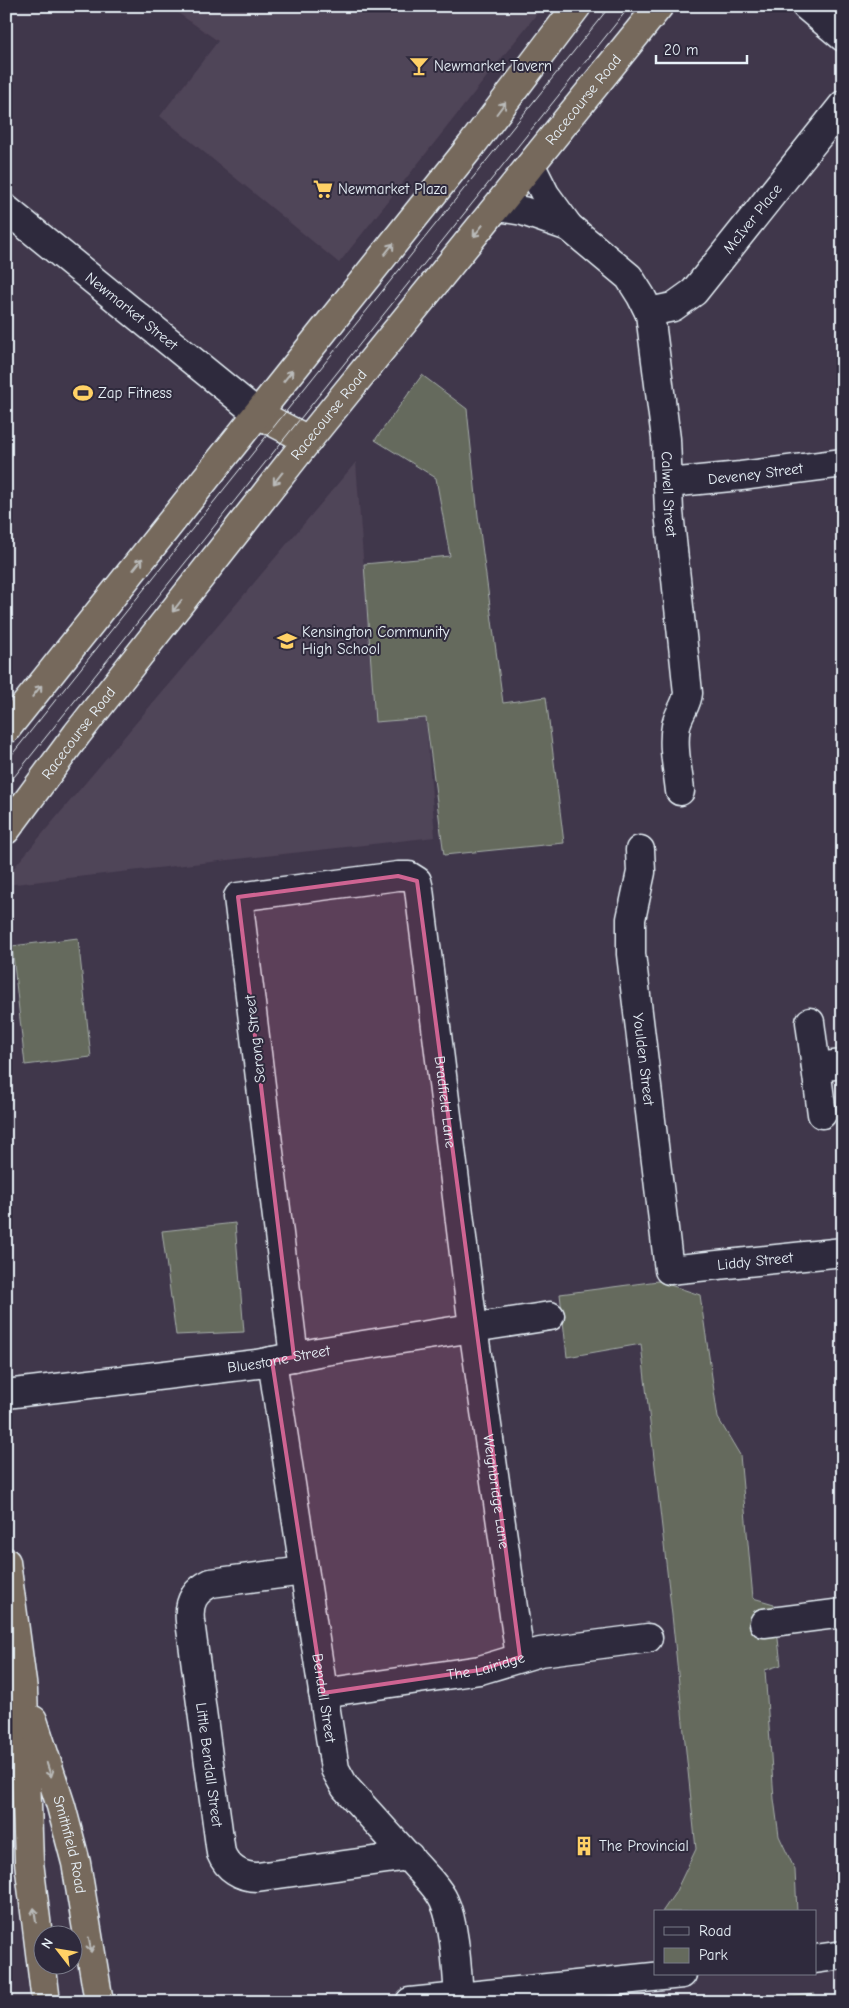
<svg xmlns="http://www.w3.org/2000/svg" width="849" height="2008" viewBox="0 0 849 2008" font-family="'Comic Neue',sans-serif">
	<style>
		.built { fill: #4f4458 }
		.green { fill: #656a5d; stroke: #a6aeaa }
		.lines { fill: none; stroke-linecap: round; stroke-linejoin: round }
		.minor-casing { stroke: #e8f1f8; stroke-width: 31 }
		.tertiary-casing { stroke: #e8f1f8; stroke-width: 31 }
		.trunk-casing { stroke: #e8f1f8; stroke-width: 31 }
		.minor { stroke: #2f2a3d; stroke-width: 28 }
		.tertiary { stroke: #2f2a3d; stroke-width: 28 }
		.trunk { stroke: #76695c; stroke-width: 28 }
		.tram { stroke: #e8f1f8; stroke-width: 1 }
		.oneway { stroke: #babbba }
		.marked { fill: #cf6492; fill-opacity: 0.2; stroke: #cf6492; stroke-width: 4; stroke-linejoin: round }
		.labels { text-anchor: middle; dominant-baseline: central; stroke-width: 4; stroke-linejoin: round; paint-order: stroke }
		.poi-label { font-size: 15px; fill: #e8f1f8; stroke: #2f2a3d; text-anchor: start }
		.street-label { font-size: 15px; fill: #e8f1f8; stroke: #2f2a3d }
	</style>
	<rect width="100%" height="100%" fill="#40374b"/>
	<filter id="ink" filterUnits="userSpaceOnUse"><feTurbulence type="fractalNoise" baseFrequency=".02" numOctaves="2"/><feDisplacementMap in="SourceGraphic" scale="10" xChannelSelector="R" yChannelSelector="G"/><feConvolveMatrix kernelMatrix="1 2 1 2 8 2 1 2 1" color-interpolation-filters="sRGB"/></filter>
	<g filter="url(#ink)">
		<g class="built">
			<polygon points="168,6 543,6 339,263 160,116 218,41"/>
			<polygon points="356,462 375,722 426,718 435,837 6,885 6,877"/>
		</g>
		<g class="green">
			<polygon points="422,375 467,409 478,516 503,703 546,697 564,843 444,855 426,718 375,722 364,564 450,556 436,478 375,440"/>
			<polygon points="78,938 91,1057 25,1065 12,946"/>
			<polygon points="235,1223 244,1332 176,1335 162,1231"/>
			<polygon points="658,1281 700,1295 718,1418 740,1455 753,1598 774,1604 781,1665 765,1670 774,1799 779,1836 795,1870 797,1912 662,1912 675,1893 696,1849 672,1615 641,1344 567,1357 560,1294"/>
			<polygon points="815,1994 816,2002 733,2002"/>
		</g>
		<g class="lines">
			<defs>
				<g id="minor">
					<polyline points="806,6 843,37"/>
					<path id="s1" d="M 531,166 L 545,194 L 569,227 L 629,277 L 641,296 L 650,314 L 666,439 L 669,512 L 688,693 C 687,705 678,714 676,726 C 672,747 678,770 680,791"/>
					<polyline points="498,207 523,211 569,227"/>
					<path id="s2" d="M 6,209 L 258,414"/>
					<path id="s3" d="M 649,312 L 673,307 L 694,292 L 843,105"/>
					<path id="s4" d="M 668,483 L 741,476 L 843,463"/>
					<path id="s5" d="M 640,850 L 641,872 L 631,919 L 631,954 L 669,1270 L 843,1252"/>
					<polyline points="810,1022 822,1114"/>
					<polyline points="816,1067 843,1064"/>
					<path id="s6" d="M 294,1357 L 238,897 L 398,876 L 409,876 L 417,881 L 419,889 L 473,1327 L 520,1657"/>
					<path id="s7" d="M 272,1361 L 335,1769 L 345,1787 L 431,1882 C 436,1888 441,1894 444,1901 C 455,1924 457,1971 459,1997"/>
					<path id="s8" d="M 6,1394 L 257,1364 L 318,1352 L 550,1316"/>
					<path id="s9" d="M 304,1571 L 211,1583 C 194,1591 188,1602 190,1621 L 221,1853 C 227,1868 241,1877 257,1877 L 409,1856"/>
					<polyline points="764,1623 843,1613"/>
					<path id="s10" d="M 323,1693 L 480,1670 L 540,1652 L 648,1638"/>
				</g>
				<g id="tertiary">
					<polyline points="815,1959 843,1955"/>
					<polyline points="410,2002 682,1974"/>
				</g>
				<g id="trunk">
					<polyline points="258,414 308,440"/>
					<polyline points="6,729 471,146 577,6"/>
					<path id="s11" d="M 6,830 L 77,734 L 308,440 L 659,6"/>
					<polyline points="6,1562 23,1690 29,1862 46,2002"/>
					<path id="s12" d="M 33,1720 L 61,1806 L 76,1863 L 99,2002"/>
				</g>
			</defs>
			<use href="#minor" class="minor-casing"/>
			<use href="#tertiary" class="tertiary-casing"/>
			<use href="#trunk" class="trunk-casing"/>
			<use href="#minor" class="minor"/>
			<use href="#tertiary" class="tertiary"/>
			<use href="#trunk" class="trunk"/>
			<g class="tram">
				<polyline points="6,762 610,6"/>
				<polyline points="6,787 630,6"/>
			</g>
		</g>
		<defs><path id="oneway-shaft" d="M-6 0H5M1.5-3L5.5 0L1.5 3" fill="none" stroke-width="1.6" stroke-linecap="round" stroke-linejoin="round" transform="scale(1.25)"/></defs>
		<g class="oneway">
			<use href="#oneway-shaft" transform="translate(501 108) rotate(-53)"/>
			<use href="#oneway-shaft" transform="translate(478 231) rotate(129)"/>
			<use href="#oneway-shaft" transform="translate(389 249) rotate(-51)"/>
			<use href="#oneway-shaft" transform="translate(288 376) rotate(-51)"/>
			<use href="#oneway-shaft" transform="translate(278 478) rotate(128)"/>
			<use href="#oneway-shaft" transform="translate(138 564) rotate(-51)"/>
			<use href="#oneway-shaft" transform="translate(177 606) rotate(128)"/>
			<use href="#oneway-shaft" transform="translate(37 691) rotate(-51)"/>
			<use href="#oneway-shaft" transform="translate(49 1770) rotate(72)"/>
			<use href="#oneway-shaft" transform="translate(35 1915) rotate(-98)"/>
			<use href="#oneway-shaft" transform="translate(90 1945) rotate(81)"/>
		</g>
	</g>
	<path class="marked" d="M 398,876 L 417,881 L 520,1657 L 480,1670 L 323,1693 L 272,1361 L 294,1357 L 238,897 Z"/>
	<defs>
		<symbol id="bar-bare" viewBox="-9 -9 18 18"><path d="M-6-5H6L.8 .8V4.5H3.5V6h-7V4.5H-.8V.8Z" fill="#ffd166" stroke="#2f2a3d" stroke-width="2.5" paint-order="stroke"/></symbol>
		<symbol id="supermarket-bare" viewBox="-9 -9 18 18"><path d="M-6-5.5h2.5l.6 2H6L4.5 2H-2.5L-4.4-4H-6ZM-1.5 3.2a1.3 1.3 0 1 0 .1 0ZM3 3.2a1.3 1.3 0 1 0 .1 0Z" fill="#ffd166" stroke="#2f2a3d" stroke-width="2.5" paint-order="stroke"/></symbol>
		<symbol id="stadium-bare" viewBox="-9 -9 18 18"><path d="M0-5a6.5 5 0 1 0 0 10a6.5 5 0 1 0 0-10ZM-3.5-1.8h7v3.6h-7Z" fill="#ffd166" stroke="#2f2a3d" stroke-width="2.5" paint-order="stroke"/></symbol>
		<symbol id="school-bare" viewBox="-9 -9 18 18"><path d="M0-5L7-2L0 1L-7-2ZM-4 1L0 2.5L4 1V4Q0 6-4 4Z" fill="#ffd166" stroke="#2f2a3d" stroke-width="2.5" paint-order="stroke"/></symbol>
		<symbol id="building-bare" viewBox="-9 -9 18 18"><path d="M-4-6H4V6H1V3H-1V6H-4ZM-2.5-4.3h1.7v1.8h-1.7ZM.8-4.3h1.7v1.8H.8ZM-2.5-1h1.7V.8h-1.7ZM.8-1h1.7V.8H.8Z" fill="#ffd166" stroke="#2f2a3d" stroke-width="2.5" paint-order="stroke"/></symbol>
	</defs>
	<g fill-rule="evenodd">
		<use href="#bar-bare" x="405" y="52" width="28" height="28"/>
		<use href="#supermarket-bare" x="309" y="175" width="28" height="28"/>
		<use href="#stadium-bare" x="69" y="379" width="28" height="28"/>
		<use href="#school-bare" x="273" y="627" width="28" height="28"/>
		<use href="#building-bare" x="570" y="1832" width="28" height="28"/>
	</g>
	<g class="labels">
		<g class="poi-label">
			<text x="434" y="66">Newmarket Tavern</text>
			<text x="338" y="189">Newmarket Plaza</text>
			<text x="98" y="393">Zap Fitness</text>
			<text x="302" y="632">Kensington Community<tspan x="302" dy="17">High School</tspan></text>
			<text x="599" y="1846">The Provincial</text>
		</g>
		<g class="street-label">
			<text stroke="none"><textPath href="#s11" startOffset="931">Racecourse Road</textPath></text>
			<text stroke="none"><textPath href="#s3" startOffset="144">McIver Place</textPath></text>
			<text stroke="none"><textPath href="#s2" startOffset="162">Newmarket Street</textPath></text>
			<text stroke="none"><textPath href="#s11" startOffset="526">Racecourse Road</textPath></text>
			<text stroke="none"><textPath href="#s4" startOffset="88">Deveney Street</textPath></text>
			<text stroke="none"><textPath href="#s1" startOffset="374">Calwell Street</textPath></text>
			<text stroke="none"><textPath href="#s11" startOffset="121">Racecourse Road</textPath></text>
			<text transform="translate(255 1039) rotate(-97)">Serong Street</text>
			<text stroke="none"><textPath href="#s5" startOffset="211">Youlden Street</textPath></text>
			<text stroke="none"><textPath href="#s6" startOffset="868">Bradfield Lane</textPath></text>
			<text stroke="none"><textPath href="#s5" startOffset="510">Liddy Street</textPath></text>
			<text stroke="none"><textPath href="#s8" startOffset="275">Bluestone Street</textPath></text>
			<text stroke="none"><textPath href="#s6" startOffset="1261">Weighbridge Lane</textPath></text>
			<text stroke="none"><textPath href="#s10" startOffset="165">The Lairidge</textPath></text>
			<text stroke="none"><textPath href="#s7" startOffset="341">Bendall Street</textPath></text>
			<text stroke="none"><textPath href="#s9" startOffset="286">Little Bendall Street</textPath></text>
			<text stroke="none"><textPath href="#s12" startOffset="130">Smithfield Road</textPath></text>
		</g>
	</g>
	<rect width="849" height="2008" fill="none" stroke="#2f2a3d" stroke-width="25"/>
	<rect x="12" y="12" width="824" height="1983" fill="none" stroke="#e8f1f8" stroke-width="2" filter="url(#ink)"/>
	<rect x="654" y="1910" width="162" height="65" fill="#2f2a3d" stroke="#797a88"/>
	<rect x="664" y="1927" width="25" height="8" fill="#2f2a3d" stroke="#797a88"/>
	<text x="699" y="1936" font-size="15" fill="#e8f1f8">Road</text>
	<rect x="664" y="1948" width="25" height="15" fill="#656a5d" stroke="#797a88"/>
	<text x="699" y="1960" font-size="15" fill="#e8f1f8">Park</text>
	<g transform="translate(58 1950) rotate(301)"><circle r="24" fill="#2f2a3d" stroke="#797a88"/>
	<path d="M0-4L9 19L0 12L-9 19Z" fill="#ffd166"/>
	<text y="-8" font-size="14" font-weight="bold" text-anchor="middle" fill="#e8f1f8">N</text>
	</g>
	<path d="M656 55v8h91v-8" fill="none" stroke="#e8f1f8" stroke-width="2.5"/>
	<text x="664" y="55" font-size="15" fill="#e8f1f8" stroke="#2f2a3d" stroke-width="4" paint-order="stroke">20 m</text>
</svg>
